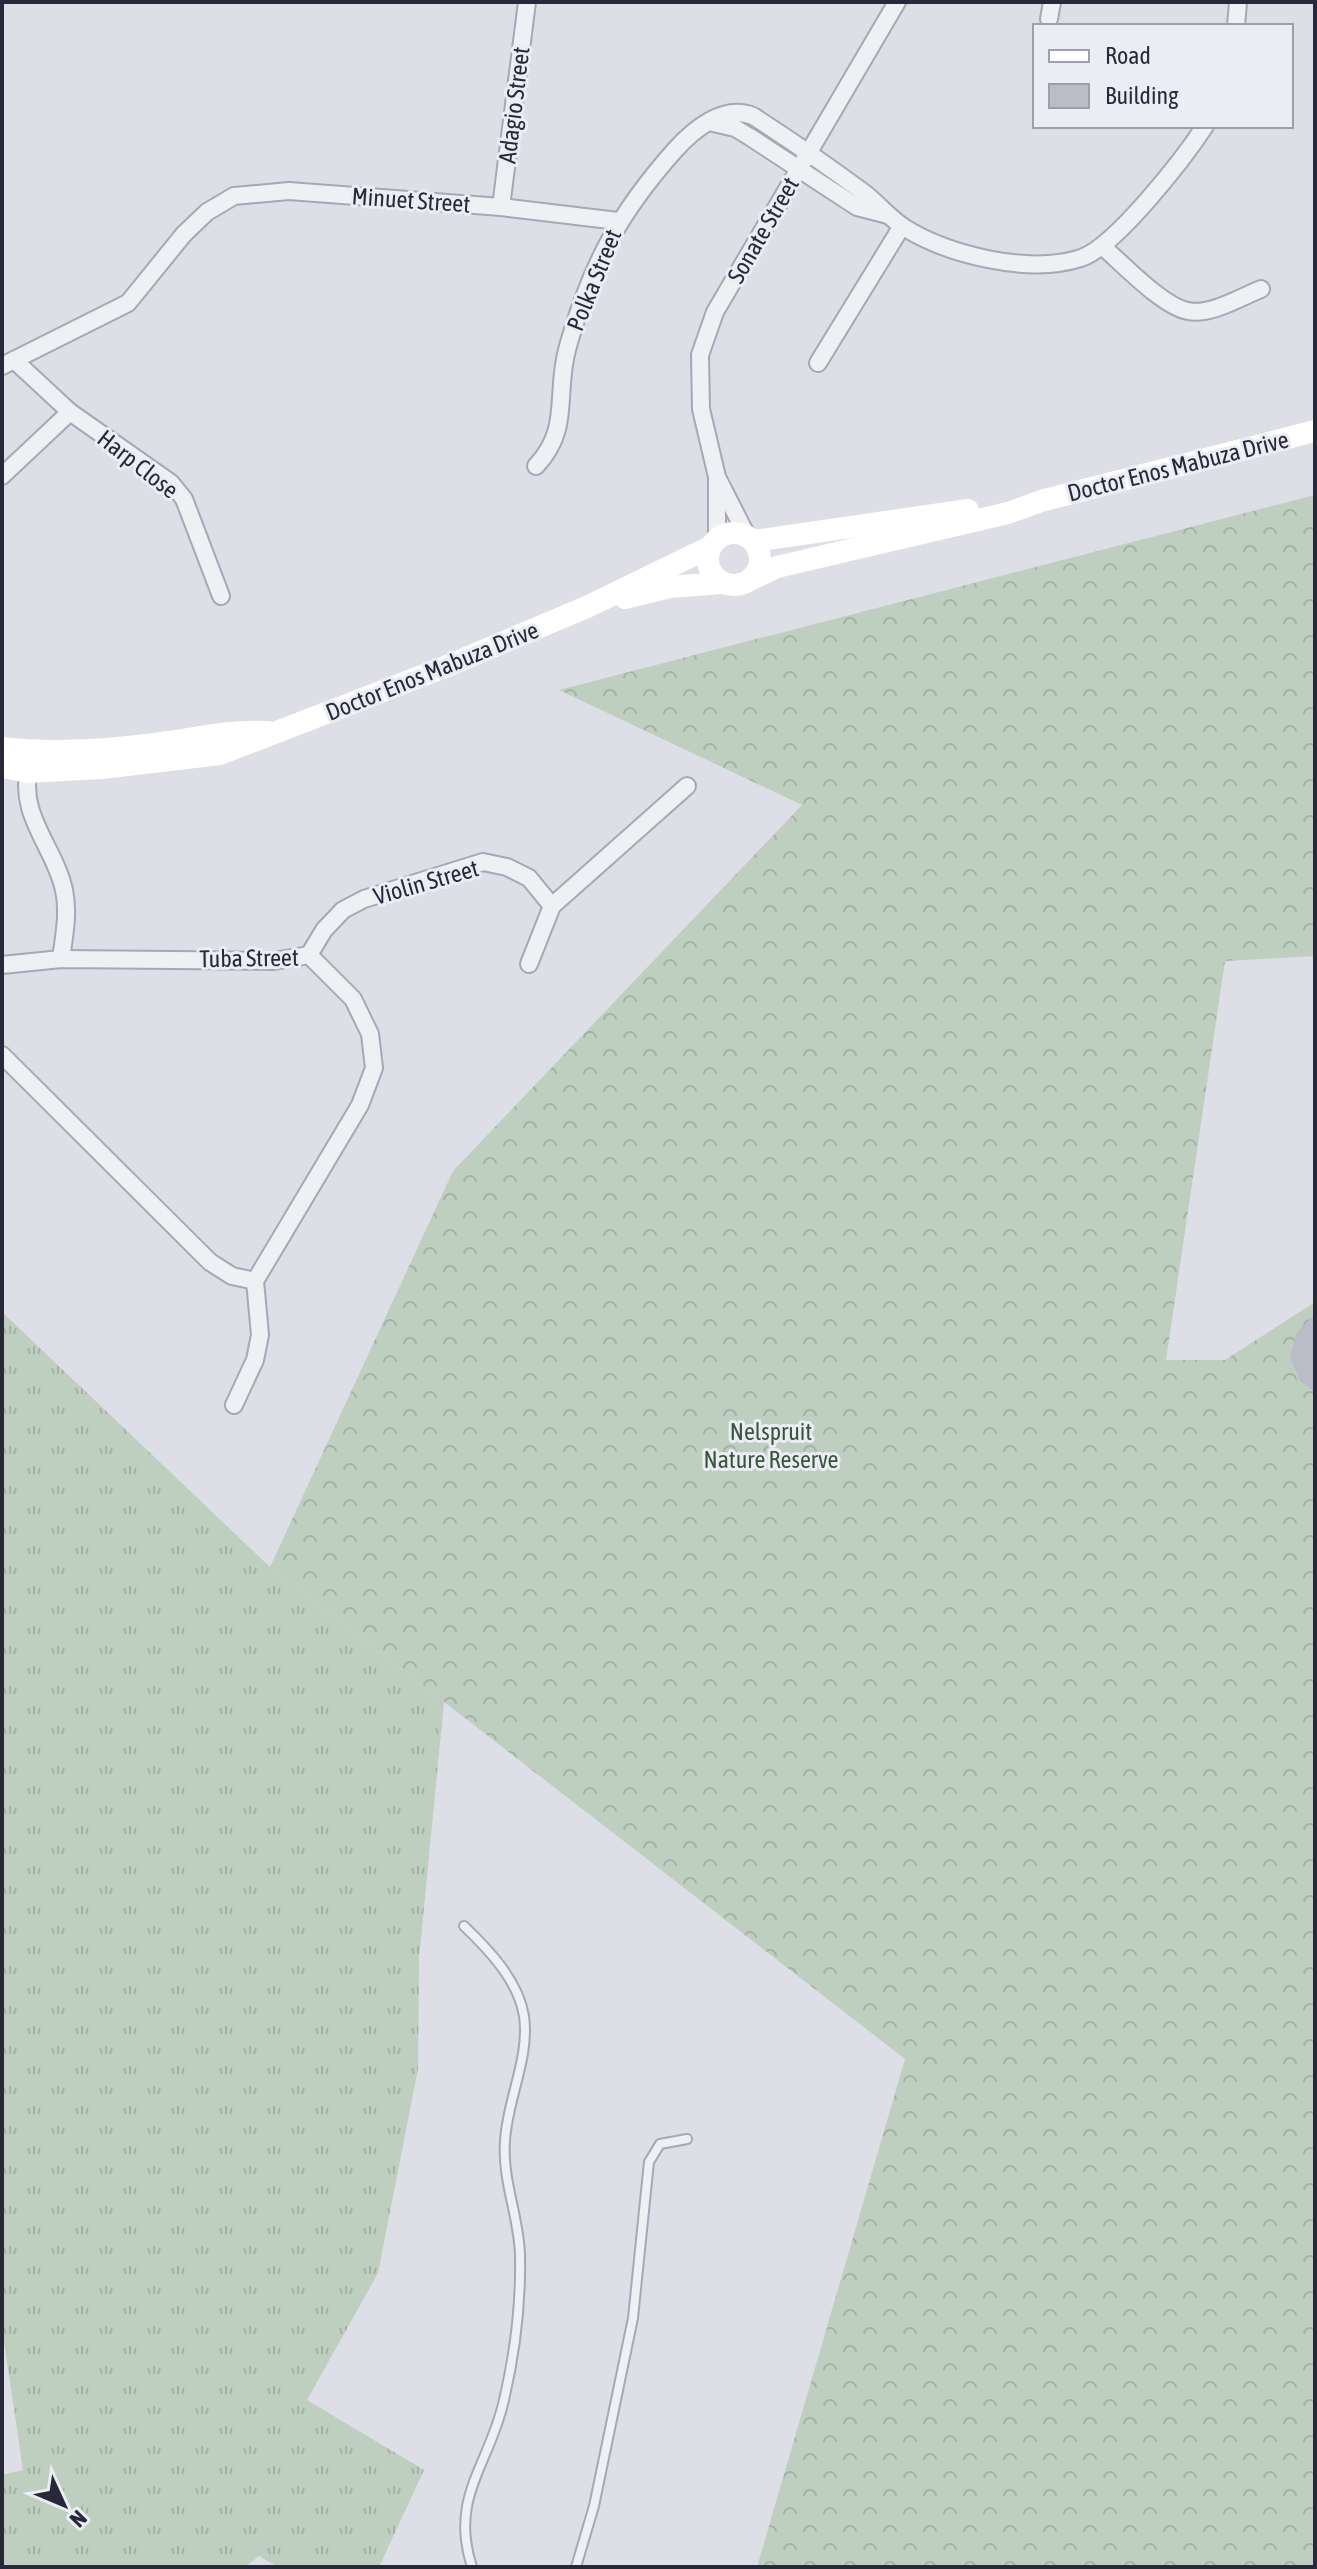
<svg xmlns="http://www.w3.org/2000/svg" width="1317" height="2569" viewBox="0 0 1317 2569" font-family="'Asap Condensed',sans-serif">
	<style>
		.grass { fill: url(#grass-tufts) }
		.forest { fill: url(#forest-crowns) }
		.building { fill: #babcc8 }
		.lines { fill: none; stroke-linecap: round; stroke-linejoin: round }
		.service-casing { stroke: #a6a8b3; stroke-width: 12 }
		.minor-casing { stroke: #a6a8b3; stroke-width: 20 }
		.service { stroke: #eff0f4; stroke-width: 8 }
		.minor { stroke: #eff0f4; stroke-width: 16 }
		.secondary { stroke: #fff; stroke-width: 22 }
		.labels { text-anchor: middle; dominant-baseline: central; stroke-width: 6; stroke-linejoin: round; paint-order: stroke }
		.street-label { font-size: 24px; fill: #27293b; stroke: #ecedf4 }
		.park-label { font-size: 24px; fill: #365639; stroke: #ecedf4 }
	</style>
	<defs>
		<pattern id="grass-tufts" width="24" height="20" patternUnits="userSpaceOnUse" patternTransform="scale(2)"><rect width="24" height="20" fill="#becfbf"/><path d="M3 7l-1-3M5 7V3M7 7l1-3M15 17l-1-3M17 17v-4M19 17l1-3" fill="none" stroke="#a3b2a5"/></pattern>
		<pattern id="forest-crowns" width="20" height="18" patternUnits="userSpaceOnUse" patternTransform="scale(2)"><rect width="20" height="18" fill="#becfbf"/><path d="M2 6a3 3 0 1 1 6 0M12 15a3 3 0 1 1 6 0" fill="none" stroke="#a3b2a5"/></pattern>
	</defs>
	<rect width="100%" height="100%" fill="#dddee6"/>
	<polygon class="grass" points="2,1312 270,1567 444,1702 419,1959 418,2069 378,2273 307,2400 424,2470 379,2567 278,2567 259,2556 245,2567 2,2567 2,2475 23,2470 2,2328"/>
	<polygon class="forest" points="1315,495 1315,956 1225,961 1166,1360 1225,1360 1315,1302 1315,2567 757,2567 905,2059 270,1567 453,1171 802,805 559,690"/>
	<polygon class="building" points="1315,1313 1315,1392 1300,1381 1290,1358 1296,1334"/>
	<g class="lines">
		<defs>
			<g id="service">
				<path d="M 464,1926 C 489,1950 518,1980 524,2016 C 530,2058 507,2100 505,2141 C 502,2181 519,2216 520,2255 C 521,2303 515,2353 504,2400 C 490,2464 449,2497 472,2567"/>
				<polyline points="576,2567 594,2506 633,2318 649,2162 660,2144 687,2139"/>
			</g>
			<g id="minor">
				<polyline points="1049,19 1052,2"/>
				<polyline points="1236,26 1238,2"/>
				<polyline points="709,122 735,128 750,137 857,207 888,215"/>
				<polyline points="501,207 527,2"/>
				<path d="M 1102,246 C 1123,264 1162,306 1188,311 C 1210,316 1241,297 1261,289"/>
				<polyline points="14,360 70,412 171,483 184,499 221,596"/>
				<polyline points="818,363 902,226"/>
				<polyline points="2,366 128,303 184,234 207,212 234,196 289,191 501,207 618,221"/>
				<path d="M 536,466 C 572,428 554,393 568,346 C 591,265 619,213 675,150 C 694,129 724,104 753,116 C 790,140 828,166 863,192 C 878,203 889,218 905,228 C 949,255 1029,275 1081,258 C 1115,247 1184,158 1205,126"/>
				<polyline points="2,476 70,412"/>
				<polyline points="746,534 717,477 701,409 700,355 715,312 897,2"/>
				<polyline points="717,538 717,479"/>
				<path d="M 30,765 C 16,814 55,847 64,890 C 69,913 64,936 61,959"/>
				<polyline points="309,955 324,930 343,910 364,899 483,862 507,867 529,878 552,906"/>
				<polyline points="529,964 552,906 687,786"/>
				<polyline points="2,965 61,959 274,961 309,955"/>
				<polyline points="2,1055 210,1262 232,1276 255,1281"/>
				<polyline points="234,1405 255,1360 260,1335 255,1281 360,1105 374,1068 370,1034 353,999 309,955"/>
			</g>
		</defs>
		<use href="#service" class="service-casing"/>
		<use href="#minor" class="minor-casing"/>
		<use href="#service" class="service"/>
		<use href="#minor" class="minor"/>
		<g class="secondary">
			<circle cx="734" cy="559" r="26"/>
			<polyline points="754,541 968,510"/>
			<polyline points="752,579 777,567 1008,513 1041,501 1315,431"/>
			<polyline points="625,598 670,587 722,583"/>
			<path d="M 2,748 C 56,754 115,750 169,742 C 202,737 234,730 267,732"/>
			<polyline points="2,767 28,772 102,768 220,754 445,667 589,606 710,547"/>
		</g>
	</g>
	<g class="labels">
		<g class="street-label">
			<text transform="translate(514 105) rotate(-83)">Adagio Street</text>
			<text transform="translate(411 200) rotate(4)">Minuet Street</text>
			<text transform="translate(763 230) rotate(-60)">Sonate Street</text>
			<text transform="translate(594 280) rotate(-68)">Polka Street</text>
			<text transform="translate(138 464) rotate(38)">Harp Close</text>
			<text transform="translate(1178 466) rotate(-14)">Doctor Enos Mabuza Drive</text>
			<text transform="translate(432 671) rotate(-22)">Doctor Enos Mabuza Drive</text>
			<text transform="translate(426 882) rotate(-16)">Violin Street</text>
			<text transform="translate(249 958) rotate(-1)">Tuba Street</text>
		</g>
		<g class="park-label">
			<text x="771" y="1431">Nelspruit<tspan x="771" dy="28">Nature Reserve</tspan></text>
		</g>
	</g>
	<rect width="1317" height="2569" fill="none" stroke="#27293b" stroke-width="8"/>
	<rect x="1033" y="24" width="260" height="104" fill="#ecedf4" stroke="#9d9faa" stroke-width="2"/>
	<rect x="1049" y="50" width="40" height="12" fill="#ffffff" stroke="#9d9faa" stroke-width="2"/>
	<text x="1105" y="64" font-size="24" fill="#27293b">Road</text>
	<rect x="1049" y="84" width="40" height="24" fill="#babcc8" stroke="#9d9faa" stroke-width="2"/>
	<text x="1105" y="104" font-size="24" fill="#27293b">Building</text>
	<g transform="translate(64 2505) rotate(134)" stroke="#ecedf4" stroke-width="6" paint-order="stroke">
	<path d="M0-6L14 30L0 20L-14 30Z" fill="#27293b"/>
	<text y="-12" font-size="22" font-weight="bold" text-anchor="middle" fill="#27293b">N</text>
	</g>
</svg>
